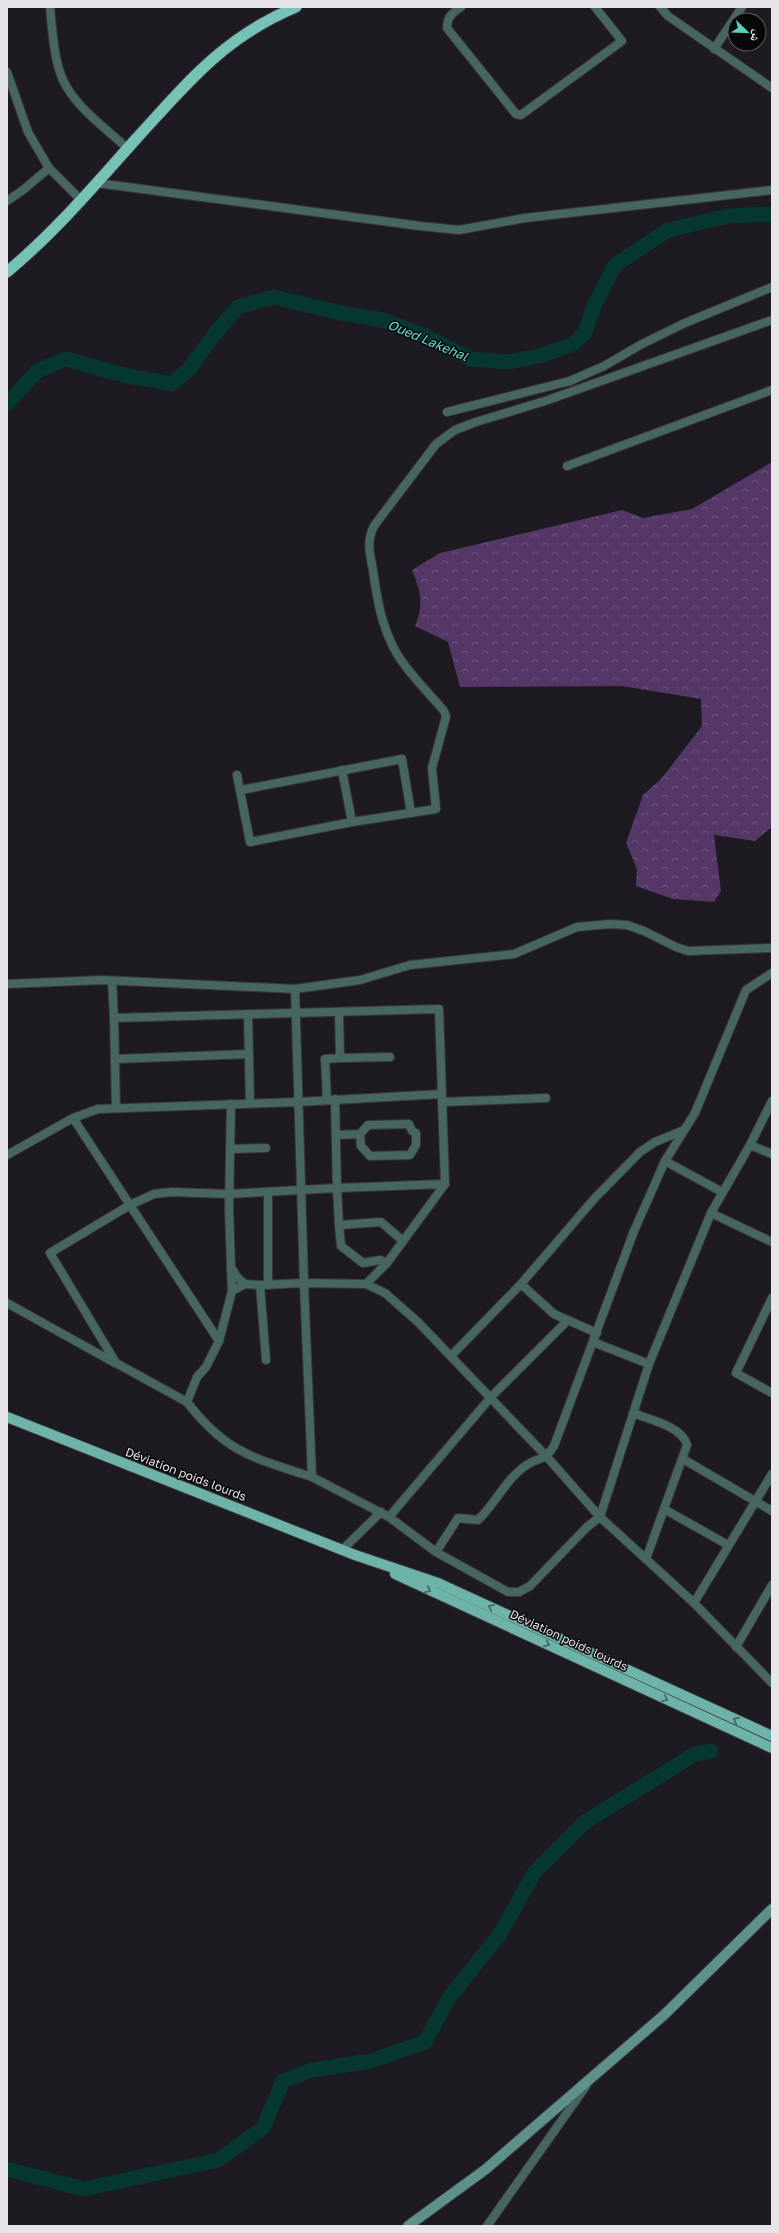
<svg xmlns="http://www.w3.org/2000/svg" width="779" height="2233" viewBox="0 0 779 2233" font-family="'Golos Text','Noto Naskh Arabic',sans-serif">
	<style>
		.forest { fill: url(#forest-crowns) }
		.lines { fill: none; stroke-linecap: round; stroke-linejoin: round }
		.river { stroke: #063731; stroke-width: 15 }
		.minor-casing { stroke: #3a363d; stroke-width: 10 }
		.secondary-casing { stroke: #3a363d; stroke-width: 12 }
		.primary-casing { stroke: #3a363d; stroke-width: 12 }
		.trunk-casing { stroke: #3a363d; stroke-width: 13 }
		.minor { stroke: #476661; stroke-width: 8 }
		.secondary { stroke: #5d9189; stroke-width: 10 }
		.primary { stroke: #6eb3a7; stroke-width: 10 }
		.trunk { stroke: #76c2b6; stroke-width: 11 }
		.oneway { stroke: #40655f }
		.labels { text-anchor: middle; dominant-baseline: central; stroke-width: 3; stroke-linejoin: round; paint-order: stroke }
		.street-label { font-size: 12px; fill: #e8e5ea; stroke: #070608 }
		.water-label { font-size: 13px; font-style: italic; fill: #66e3d1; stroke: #070608 }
	</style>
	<defs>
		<pattern id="forest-crowns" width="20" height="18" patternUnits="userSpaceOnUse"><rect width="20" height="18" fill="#543766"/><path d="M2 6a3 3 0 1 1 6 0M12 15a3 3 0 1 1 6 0" fill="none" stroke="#6d547c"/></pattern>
	</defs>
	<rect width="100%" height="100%" fill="#1e1a21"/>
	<path class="forest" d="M 772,462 L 772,827 L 755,841 L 714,835 L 721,891 L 714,902 L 673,899 L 636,886 L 637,869 L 626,843 L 643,795 L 661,779 L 702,726 L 701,699 L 622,686 L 460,687 L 448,642 L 415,626 C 424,604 421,592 412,570 L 440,553 L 622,510 L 643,518 L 692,509 Z"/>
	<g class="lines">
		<g class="river">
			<polyline points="7,404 37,371 66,359 123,375 172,384 190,368 213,336 238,307 274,297 336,312 383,320 423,335 471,359 509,362 540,356 573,344 585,333 594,306 615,265 668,230 729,216 772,214"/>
			<polyline points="7,2169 84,2189 218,2160 263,2128 283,2081 312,2070 371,2061 425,2042 449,1998 500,1934 534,1873 585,1822 695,1754 711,1751"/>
		</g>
		<defs>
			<g id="minor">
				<path d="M 50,7 C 52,28 54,61 63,80 C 75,107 106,128 128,149"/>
				<path d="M 461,7 C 452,13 447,17 447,28 L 516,114 L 521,115 L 622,41 L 595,7"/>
				<polyline points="660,7 668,16 772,88"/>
				<polyline points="714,49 742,7"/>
				<polyline points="7,72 28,132 49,168 81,200"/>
				<polyline points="97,183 420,226 459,230 525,218 772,190"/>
				<polyline points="7,201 23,190 49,168"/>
				<polyline points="447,412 570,381 604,366 642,344 685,323 772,287"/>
				<polyline points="567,466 772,390"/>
				<polyline points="342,770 352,822"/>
				<path d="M 237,775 L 250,842 L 352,822 L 436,809 L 432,768 L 446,717 L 444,711 C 428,692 410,675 397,654 C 382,628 377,600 373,570 C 370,555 366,541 374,526 L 436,444 L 455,430 L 476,422 L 545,401 L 772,320"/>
				<polyline points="241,790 402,759 411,813"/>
				<polyline points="112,981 114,1018"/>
				<polyline points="7,984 102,980 295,989 360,980 410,965 514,954 577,927 610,924 627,925 644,931 676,947 688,951 772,948"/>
				<polyline points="295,989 304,1283 312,1477 389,1517 436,1552 508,1592 519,1592 530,1586 587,1527 600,1517 649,1364 711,1213 750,1145 772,1101"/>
				<polyline points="339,1012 340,1058 390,1057"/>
				<polyline points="248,1014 250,1103"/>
				<polyline points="115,1059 249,1054"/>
				<polyline points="327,1099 325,1059 340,1058"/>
				<polyline points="442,1102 546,1098"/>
				<polyline points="231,1104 229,1209 231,1267 237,1277 245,1284"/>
				<polyline points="116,1108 114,1018 439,1009 445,1184"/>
				<polyline points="337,1135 360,1134 368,1125 409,1124 412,1131 416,1133 416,1145 410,1155 370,1156 361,1146 360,1134"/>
				<polyline points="750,1145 772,1154"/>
				<polyline points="230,1149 266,1148"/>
				<polyline points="7,1155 73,1118"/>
				<polyline points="665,1161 722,1192"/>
				<polyline points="711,1213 772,1242"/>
				<polyline points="387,1263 380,1260 363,1263 341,1246 339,1225 381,1222 403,1241"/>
				<polyline points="366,1284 385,1293 418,1322 547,1457 600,1517 694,1603 772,1683"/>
				<polyline points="521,1284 554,1314 597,1333"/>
				<polyline points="260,1285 304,1283 366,1284 387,1263 445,1184 337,1188 335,1099"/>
				<polyline points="268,1285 268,1192"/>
				<polyline points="232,1291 245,1284 260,1285 266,1360"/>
				<polyline points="772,1298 736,1373 772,1393"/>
				<polyline points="7,1303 115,1363"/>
				<polyline points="219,1341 232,1291 231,1269"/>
				<polyline points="593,1342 649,1364"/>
				<polyline points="451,1356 521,1284 594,1199 640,1152 655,1142 684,1130"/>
				<polyline points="187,1402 116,1363 50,1253 130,1205 154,1194 171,1192 229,1194 337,1188 339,1225"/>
				<path d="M 633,1413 C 650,1420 682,1426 687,1445 L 646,1559"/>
				<polyline points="683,1459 772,1511"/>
				<path d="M 312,1477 C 254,1458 226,1453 187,1402 L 197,1377 L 206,1367 L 219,1341 L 73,1118 L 98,1109 L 298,1102 L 442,1094"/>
				<polyline points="664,1509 728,1545"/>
				<polyline points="389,1517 491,1397 567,1321"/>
				<polyline points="342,1550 381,1512"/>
				<path d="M 436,1552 L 458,1518 L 478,1520 C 497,1502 507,1476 530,1463 C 544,1456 544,1461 554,1446 L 634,1231 L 665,1161 L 695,1113 L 746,990 L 772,973"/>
				<polyline points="694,1603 772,1474"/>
				<polyline points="736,1647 772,1585"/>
				<polyline points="487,2226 586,2086"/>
			</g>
			<polyline id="secondary" points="408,2226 486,2169 664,2015 772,1909"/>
			<g id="primary">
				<polyline points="7,1417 355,1555 438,1583 772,1736"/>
				<polyline points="395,1574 772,1748"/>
			</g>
			<path id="trunk" d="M 7,272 C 55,232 95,185 136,139 C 187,83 224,37 296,7"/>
		</defs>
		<use href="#minor" class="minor-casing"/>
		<use href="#secondary" class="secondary-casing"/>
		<use href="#primary" class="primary-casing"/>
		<use href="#trunk" class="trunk-casing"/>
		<use href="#minor" class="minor"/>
		<use href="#secondary" class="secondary"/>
		<use href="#primary" class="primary"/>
		<use href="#trunk" class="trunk"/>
	</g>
	<defs><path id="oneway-chevron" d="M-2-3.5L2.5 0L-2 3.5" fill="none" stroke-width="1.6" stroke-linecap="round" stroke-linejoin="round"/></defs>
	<g class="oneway">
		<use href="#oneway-chevron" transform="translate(428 1590) rotate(25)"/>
		<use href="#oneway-chevron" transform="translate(491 1607) rotate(-155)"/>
		<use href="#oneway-chevron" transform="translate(547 1644) rotate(25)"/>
		<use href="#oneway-chevron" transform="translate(665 1699) rotate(25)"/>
		<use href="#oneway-chevron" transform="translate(736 1720) rotate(-156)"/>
	</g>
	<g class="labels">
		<g class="street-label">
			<text transform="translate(186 1474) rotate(21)">Déviation poids lourds</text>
			<text transform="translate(569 1640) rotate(25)">Déviation poids lourds</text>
		</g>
		<g class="water-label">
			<text transform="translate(428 340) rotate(23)">Oued Lakehal</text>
		</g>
	</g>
	<rect width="779" height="2233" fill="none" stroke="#e8e5ea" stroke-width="16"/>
	<g transform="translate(747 32) rotate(113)"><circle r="19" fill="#070608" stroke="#615f62"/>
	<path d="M0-3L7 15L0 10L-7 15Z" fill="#5acebd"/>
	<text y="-6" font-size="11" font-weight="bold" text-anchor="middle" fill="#e8e5ea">ش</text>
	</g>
</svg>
